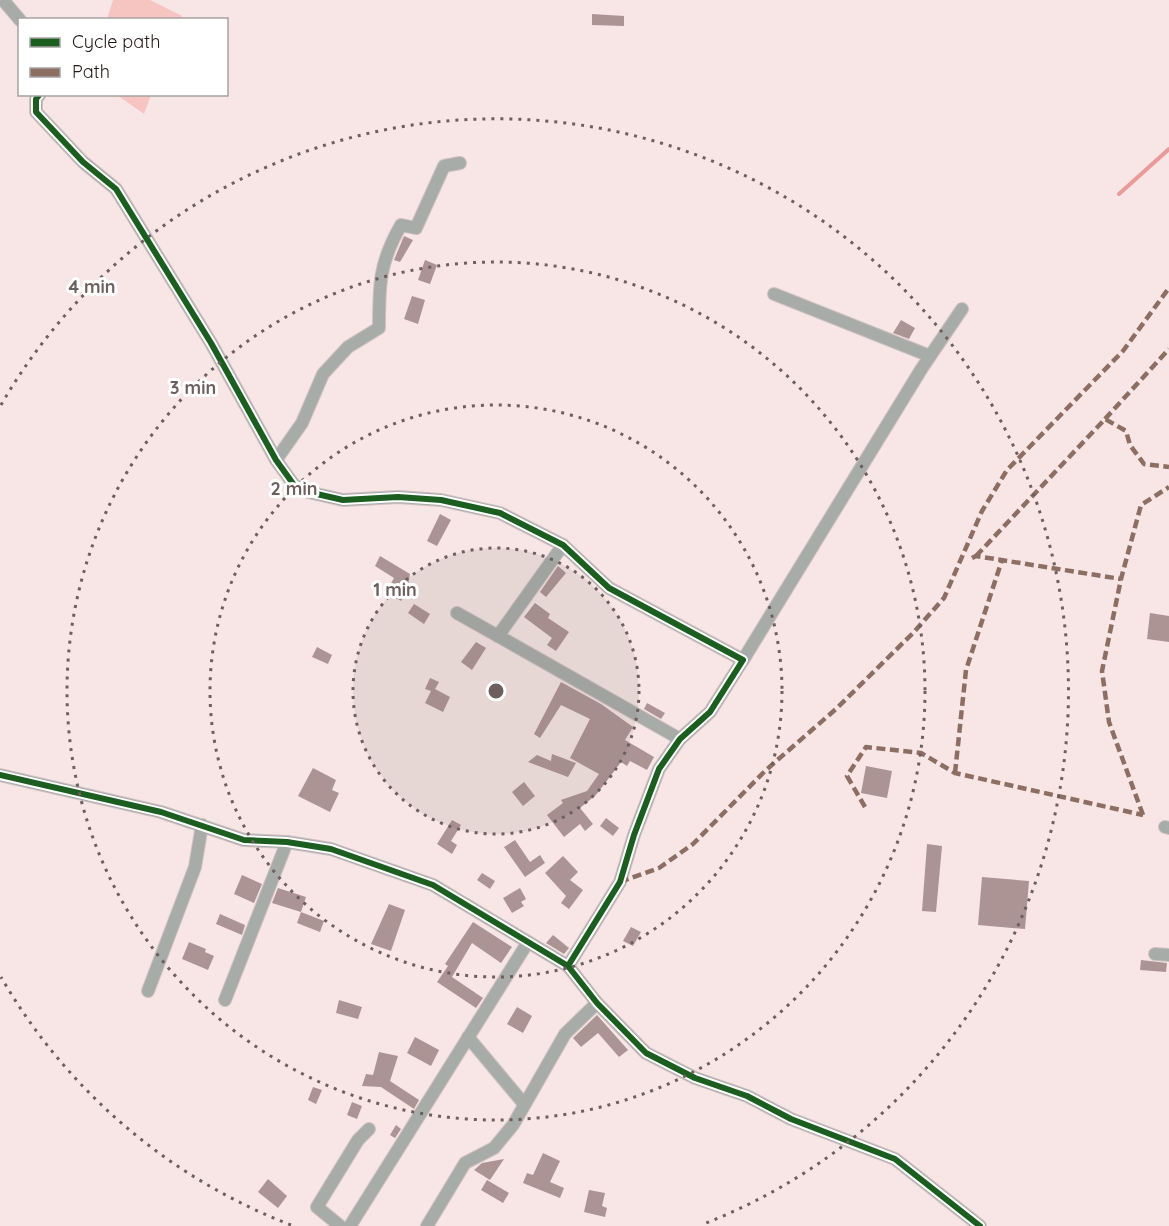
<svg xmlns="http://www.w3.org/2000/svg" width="1169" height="1226" viewBox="0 0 1169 1226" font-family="Quicksand,sans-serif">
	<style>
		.green { fill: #f6c5c2 }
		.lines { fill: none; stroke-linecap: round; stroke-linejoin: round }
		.stream { stroke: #e89b99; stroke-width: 4 }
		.building { fill: #ad9494 }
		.minor-casing { stroke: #cfc2c1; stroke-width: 14 }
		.minor { stroke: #a8aca9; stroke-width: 12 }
		.quiet { stroke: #8d6e63; stroke-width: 4.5; stroke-dasharray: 9 4.5; stroke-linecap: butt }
		.cycleway-casing { stroke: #fff; stroke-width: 10 }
		.cycleway { stroke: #1b5e20; stroke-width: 6 }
		.ring { fill: none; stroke: #6d5f5e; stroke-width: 3; stroke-dasharray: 3 6 }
		.centre { fill: #6d5f5e; stroke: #fff; stroke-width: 3 }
		.ring-label { font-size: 18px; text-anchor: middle; font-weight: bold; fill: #6d5f5e; stroke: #fff; stroke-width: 6; stroke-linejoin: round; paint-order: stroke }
	</style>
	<rect width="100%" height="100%" fill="#f7e6e5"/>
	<g class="green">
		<polygon points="113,0 150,0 182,16 181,20 107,19"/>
		<polygon points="117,95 151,95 144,114"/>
	</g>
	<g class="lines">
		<polyline class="stream" points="1119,194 1169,149"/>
	</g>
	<g class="building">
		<polygon points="592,14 624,16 624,26 592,25"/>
		<polygon points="404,236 413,240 400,262 394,260"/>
		<polygon points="425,260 437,265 430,284 418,280"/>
		<polygon points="412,296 425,300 418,324 404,319"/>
		<polygon points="901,320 915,328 909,339 893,333"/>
		<polygon points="440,514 451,520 437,546 427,541"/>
		<polygon points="380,556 410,574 407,591 401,601 386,592 394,578 375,566"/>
		<polygon points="558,566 566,573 546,597 540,592"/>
		<polygon points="535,603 550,614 548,618 569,632 556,651 547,645 552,638 524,617"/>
		<polygon points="414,604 430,614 424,624 408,613"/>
		<polygon points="1150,613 1169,616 1169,642 1147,639"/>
		<polygon points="476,642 486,648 472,670 461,662"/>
		<polygon points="317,647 332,655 328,664 312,657"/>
		<polygon points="430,678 439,682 435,689 450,697 443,712 425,703 431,691 425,689"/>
		<polygon points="561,682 601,704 633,727 625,740 654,757 647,770 630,761 627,766 621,762 596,795 580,808 593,824 585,831 580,824 564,837 547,815 563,803 561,800 587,791 599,774 570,758 590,719 561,705 540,738 534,734"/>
		<polygon points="647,703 665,713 661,719 644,709"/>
		<polygon points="552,754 576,763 568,777 528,762 537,755 551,761"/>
		<polygon points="866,766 892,771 887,798 861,793"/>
		<polygon points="313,768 336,780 332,790 339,793 330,812 298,796"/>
		<polygon points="524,782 535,796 523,806 512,792"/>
		<polygon points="606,818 619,828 613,836 600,826"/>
		<polygon points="452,820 461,825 451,841 457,845 452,854 437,844"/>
		<polygon points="515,840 530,862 540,855 545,863 525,877 504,847"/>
		<polygon points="927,844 942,846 936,912 922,911"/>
		<polygon points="563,856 578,872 570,880 583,890 569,909 561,903 566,896 545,873"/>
		<polygon points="482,873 495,881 490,889 477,880"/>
		<polygon points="242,875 262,884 254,903 234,894"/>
		<polygon points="982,877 1029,881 1025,929 978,925"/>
		<polygon points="278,888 306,897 301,912 272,903"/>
		<polygon points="520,888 526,899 521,902 524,906 512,913 503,898"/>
		<polygon points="389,904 405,910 391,951 371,944"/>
		<polygon points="301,912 324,921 320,932 297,923"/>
		<polygon points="220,914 245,925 242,935 216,924"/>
		<polygon points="473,922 512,947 501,963 472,943 452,977 483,998 476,1008 437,982 448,966 445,964"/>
		<polygon points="631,927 641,932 633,946 623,941"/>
		<polygon points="553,935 569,948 564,954 546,943"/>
		<polygon points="189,942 206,949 205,952 214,956 208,970 182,959"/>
		<polygon points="1141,960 1167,963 1166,972 1140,970"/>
		<polygon points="339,1000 362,1007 358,1019 336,1013"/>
		<polygon points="517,1007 532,1016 523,1033 507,1024"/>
		<polygon points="597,1015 628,1050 619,1057 598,1033 581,1047 573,1038"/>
		<polygon points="415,1037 439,1050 431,1066 407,1053"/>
		<polygon points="379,1052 398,1056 390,1081 419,1100 414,1109 381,1087 362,1086 366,1074 373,1075"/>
		<polygon points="313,1087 322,1090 316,1104 308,1100"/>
		<polygon points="352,1102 362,1106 357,1119 347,1115"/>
		<polygon points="396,1125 401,1129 395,1138 390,1135"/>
		<polygon points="543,1153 560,1161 550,1182 564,1188 560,1198 523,1183 527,1173 533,1175"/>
		<polygon points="504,1159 490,1180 474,1170 482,1163"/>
		<polygon points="268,1179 287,1196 278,1208 258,1192"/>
		<polygon points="487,1180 509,1193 503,1203 481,1190"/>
		<polygon points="589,1190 605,1193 602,1206 607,1208 605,1217 584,1212"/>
	</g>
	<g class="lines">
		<defs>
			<g id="minor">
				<polyline points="3,0 20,20"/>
				<polyline points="40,94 36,99 36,112 83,162 116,189 211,343 276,460 294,485 308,492 343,500 398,497 441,500 500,513 563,545 609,588 743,660 710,712 680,739 659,769 634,835 620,882 568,966 597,1003 646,1053 695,1078 747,1096 791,1119 895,1159 980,1226"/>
				<polyline points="774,294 930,356"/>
				<path d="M 276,460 L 302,423 L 323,374 L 348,347 L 379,328 C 379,285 379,263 401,225 L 416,228 L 444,166 L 460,163"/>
				<polyline points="563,545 498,636 680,739"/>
				<polyline points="457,613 498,636"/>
				<polyline points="743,660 922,368 962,309"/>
				<polyline points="0,775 161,812 244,840 287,842 331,849 433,885 568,966"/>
				<polyline points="1165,827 1169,828"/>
				<polyline points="1155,954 1169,955"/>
				<polyline points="148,991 195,867 202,825"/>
				<polyline points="225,1000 287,842"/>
				<polyline points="468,1037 524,1104"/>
				<polyline points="340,1226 317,1207 358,1140 369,1129"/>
				<polyline points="350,1226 528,942"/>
				<polyline points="427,1226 465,1163 494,1148 513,1125 565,1034 597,1003"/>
			</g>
		</defs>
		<use href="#minor" class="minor-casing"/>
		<use href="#minor" class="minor"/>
		<g class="quiet">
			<polyline points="1105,419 1169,349"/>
			<polyline points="976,556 1105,419 1126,431 1130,445 1144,464 1169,467"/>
			<polyline points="972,558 976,556 1121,579"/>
			<polyline points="955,773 966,670 1002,560"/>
			<polyline points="865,807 847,776 866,747 921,753 955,773 1143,815"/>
			<polyline points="1143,815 1109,722 1102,671 1121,579 1141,505 1169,487"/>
			<polyline points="620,882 659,868 693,844 766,770 836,709 913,633 944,598 982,511 1007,470 1123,351 1169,288"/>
		</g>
		<defs>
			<g id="cycleway">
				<polyline points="40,94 36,99 36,112 83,162 116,189 211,343 276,460 294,485 308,492 343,500 398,497 441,500 500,513 563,545 609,588 743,660 710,712 680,739 659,769 634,835 620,882 568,966 597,1003 646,1053 695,1078 747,1096 791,1119 895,1159 980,1226"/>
				<polyline points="0,775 161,812 244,840 287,842 331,849 433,885 568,966"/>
			</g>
		</defs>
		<use href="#cycleway" class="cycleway-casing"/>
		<use href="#cycleway" class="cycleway"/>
	</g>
	<circle cx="496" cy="691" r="143" fill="#6d5f5e" fill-opacity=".12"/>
	<g class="ring">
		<circle cx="496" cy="691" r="143"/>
		<circle cx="496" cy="691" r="286"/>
		<circle cx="496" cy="691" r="429"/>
		<path d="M291 1225A572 572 0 0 1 1 977M1 405A572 572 0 1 1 701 1225"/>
	</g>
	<circle cx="496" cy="691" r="9" class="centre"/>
	<g class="ring-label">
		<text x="92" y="293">4 min</text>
		<text x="193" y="394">3 min</text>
		<text x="294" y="495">2 min</text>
		<text x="395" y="596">1 min</text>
	</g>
	<rect x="18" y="18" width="210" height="78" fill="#ffffff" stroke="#a7a2a2" stroke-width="1.5"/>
	<rect x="30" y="38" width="30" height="9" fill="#1b5e20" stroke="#a7a2a2" stroke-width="1.5"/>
	<text x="72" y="48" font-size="18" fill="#231716">Cycle path</text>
	<rect x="30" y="68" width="30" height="9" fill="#8d6e63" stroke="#a7a2a2" stroke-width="1.5"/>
	<text x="72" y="78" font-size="18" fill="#231716">Path</text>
</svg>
